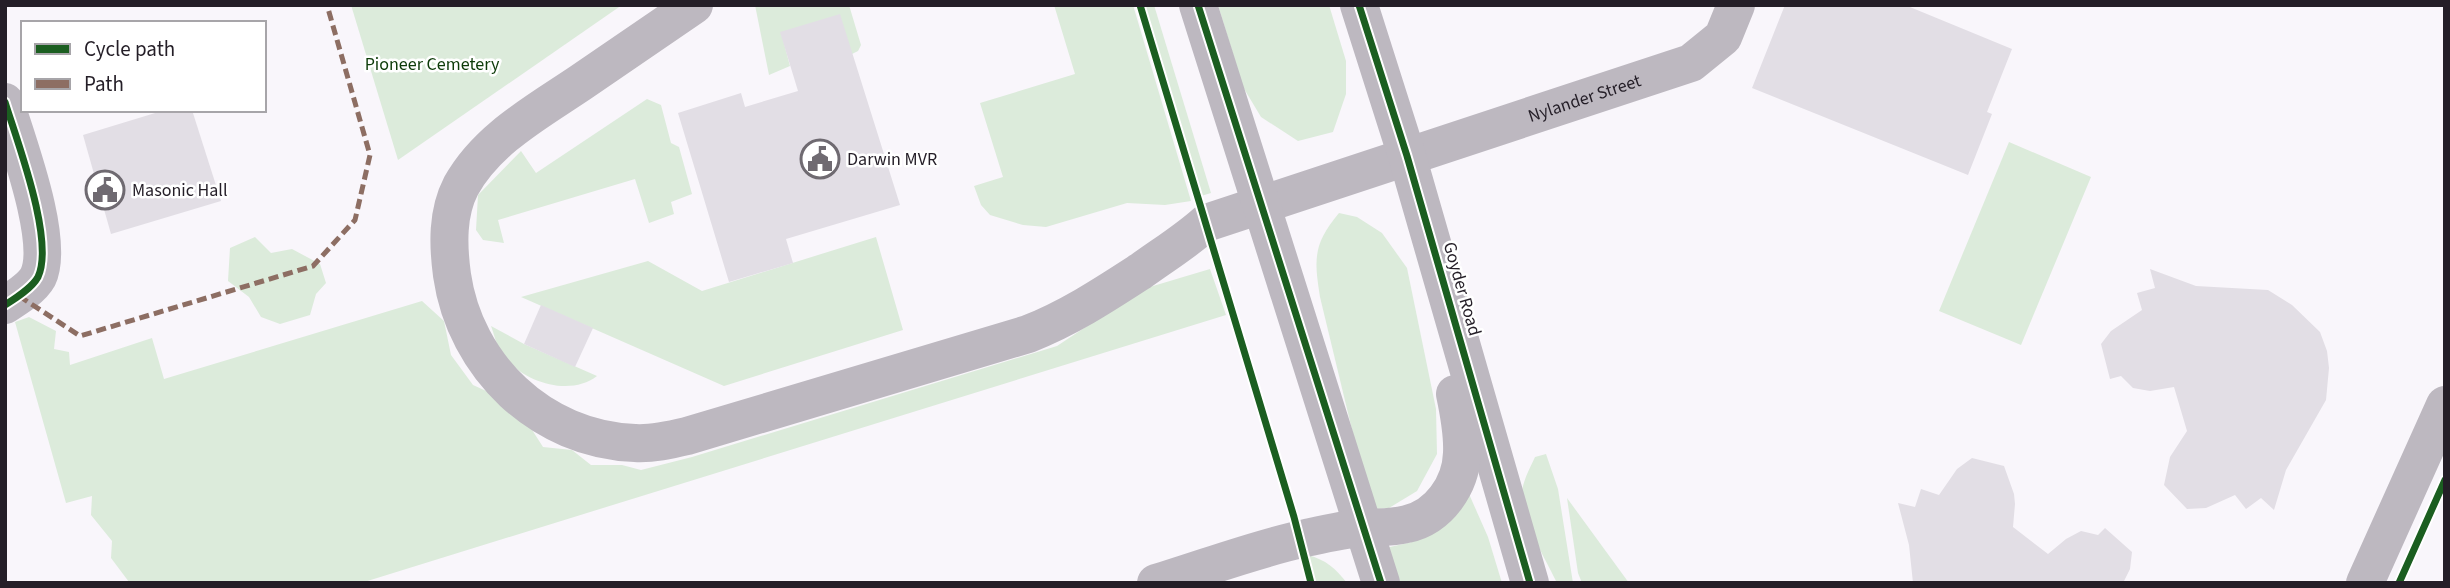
<svg xmlns="http://www.w3.org/2000/svg" width="2450" height="588" viewBox="0 0 2450 588" font-family="'Source Sans 3',sans-serif">
	<style>
		.green { fill: #dcebdb }
		.building { fill: #e2dee5 }
		.lines { fill: none; stroke-linecap: round; stroke-linejoin: round }
		.minor { stroke: #bdb8c0; stroke-width: 38 }
		.quiet { stroke: #8d6e63; stroke-width: 5; stroke-dasharray: 10 5; stroke-linecap: butt }
		.cycleway-casing { stroke: #fff; stroke-width: 11 }
		.cycleway { stroke: #1b5e20; stroke-width: 7 }
		.labels { text-anchor: middle; dominant-baseline: central; stroke-width: 5; stroke-linejoin: round; paint-order: stroke }
		.park-label { font-size: 18px; fill: #0d3b09; stroke: #fff }
		.street-label { font-size: 18px; fill: #241e27; stroke: #fff }
		.poi-label { font-size: 18px; fill: #241e27; stroke: #fff; text-anchor: start }
	</style>
	<rect width="100%" height="100%" fill="#f9f6fb"/>
	<g class="green">
		<polygon points="351,5 622,5 398,160"/>
		<polygon points="755,5 849,5 861,45 858,51 852,54 781,32 790,66 769,75"/>
		<polygon points="1054,5 1133,5 1191,201 1165,205 1127,203 1046,227 1023,225 990,215 981,205 974,186 1003,177 980,103 1075,74"/>
		<polygon points="1144,5 1154,5 1211,193 1201,196"/>
		<polygon points="1218,5 1329,5 1346,61 1346,94 1333,132 1298,141 1261,117 1243,87"/>
		<polygon points="647,99 661,105 671,143 679,147 692,194 671,202 674,214 649,223 635,179 498,220 504,243 483,240 476,230 478,195 521,151 536,173"/>
		<polygon points="2009,142 2091,177 2021,345 1939,311"/>
		<path d="M 1339,213 L 1357,217 L 1382,233 L 1407,268 L 1436,409 L 1437,454 L 1417,491 L 1389,508 L 1376,509 L 1368,496 L 1320,297 C 1314,259 1313,244 1339,213 Z"/>
		<polygon points="255,237 271,253 292,249 320,264 326,283 316,294 310,315 280,324 261,317 249,297 228,281 230,248"/>
		<polygon points="876,237 903,330 724,386 521,297 648,261 702,291"/>
		<polygon points="1210,269 1226,315 361,583 129,582 111,558 112,541 91,515 92,496 66,503 15,322 29,317 56,331 54,349 69,352 70,365 152,338 164,379 422,301 444,321 451,355 473,385 504,399 527,422 543,447 572,450 591,465 622,465 641,470 692,457 1057,346 1143,289"/>
		<path d="M 491,326 L 524,344 L 597,376 C 569,398 518,381 501,351 C 496,344 494,334 491,326 Z"/>
		<path d="M 1546,454 L 1558,489 L 1573,583 L 1557,583 C 1546,559 1521,520 1522,494 C 1522,482 1530,468 1535,457 Z"/>
		<polygon points="1469,494 1488,537 1502,583 1392,583 1381,549 1412,542"/>
		<polygon points="1567,498 1629,583 1582,583 1578,573"/>
		<path d="M 1308,555 C 1326,560 1335,568 1347,583 L 1315,583 Z"/>
	</g>
	<g class="building">
		<polygon points="1785,5 1905,5 2012,49 1987,112 1992,114 1968,175 1752,88"/>
		<polygon points="840,14 900,205 786,239 793,263 729,282 678,113 741,93 745,107 798,91 780,32"/>
		<polygon points="165,110 192,110 221,201 111,234 83,135"/>
		<polygon points="2150,269 2196,286 2268,290 2292,305 2320,332 2327,351 2329,368 2326,400 2286,470 2274,510 2261,498 2246,509 2235,495 2206,508 2187,509 2164,485 2170,457 2187,431 2174,387 2150,391 2133,388 2121,376 2110,379 2101,344 2111,331 2142,310 2137,293 2155,288"/>
		<polygon points="541,305 593,328 575,367 524,344"/>
		<polygon points="1972,458 2004,466 2014,494 2015,504 2013,527 2048,554 2066,539 2081,531 2098,535 2105,528 2132,552 2130,569 2123,583 1913,583 1909,545 1898,503 1915,507 1921,489 1939,495 1957,469"/>
	</g>
	<g class="lines">
		<g class="minor">
			<path id="s1" d="M 694,5 C 656,31 618,57 580,83 C 537,112 487,139 461,186 C 447,213 448,245 452,275 C 465,366 541,440 635,443 C 652,444 670,440 687,436 L 1028,334 C 1069,318 1104,295 1141,271 C 1163,255 1186,241 1206,223 L 1691,63 L 1723,37 L 1736,5"/>
			<polyline points="1198,5 1381,583"/>
			<polyline points="1359,5 1407,156 1530,583"/>
			<path d="M 5,102 C 17,141 55,241 38,277 C 32,288 16,298 5,305"/>
			<path d="M 1156,583 C 1206,568 1255,549 1306,538 C 1324,534 1345,529 1364,528 C 1379,527 1392,528 1407,524 C 1439,517 1461,485 1462,453 C 1463,433 1459,413 1455,394"/>
			<polyline points="2365,583 2445,405"/>
		</g>
		<polyline class="quiet" points="19,296 80,336 313,266 355,220 370,155 327,5"/>
		<defs>
			<g id="cycleway">
				<polyline points="1140,5 1294,517 1311,583"/>
				<polyline points="1198,5 1381,583"/>
				<polyline points="1359,5 1407,156 1530,583"/>
				<path d="M 5,102 C 17,141 55,241 38,277 C 32,288 16,298 5,305"/>
				<polyline points="2399,583 2445,480"/>
			</g>
		</defs>
		<use href="#cycleway" class="cycleway-casing"/>
		<use href="#cycleway" class="cycleway"/>
	</g>
	<defs>
		<symbol id="civic-ring" viewBox="-11 -11 22 22"><circle r="9.5" fill="#fff" stroke="#6f6a71" stroke-width="1.5"/><path d="M-.6-6.5H3V-4.5H.6V-3L4-1V1h2V6H-6V1h2V-1L-.6-3ZM-1.2 2.5V6h2.4V2.5Z" fill="#6f6a71"/></symbol>
	</defs>
	<g fill-rule="evenodd">
		<use href="#civic-ring" x="798" y="137" width="44" height="44"/>
		<use href="#civic-ring" x="83" y="168" width="44" height="44"/>
	</g>
	<g class="labels">
		<g class="park-label">
			<text x="432" y="64">Pioneer Cemetery</text>
		</g>
		<g class="street-label">
			<text stroke="none"><textPath href="#s1" startOffset="1675">Nylander Street</textPath></text>
			<text transform="translate(1462 289) rotate(74)">Goyder Road</text>
		</g>
		<g class="poi-label">
			<text x="847" y="159">Darwin MVR</text>
			<text x="132" y="190">Masonic Hall</text>
		</g>
	</g>
	<rect width="2450" height="588" fill="none" stroke="#241e27" stroke-width="14"/>
	<rect x="21" y="21" width="245" height="91" fill="#ffffff" stroke="#a7a5a9" stroke-width="2"/>
	<rect x="35" y="44" width="35" height="10" fill="#1b5e20" stroke="#a7a5a9" stroke-width="2"/>
	<text x="84" y="56" font-size="21" fill="#241e27">Cycle path</text>
	<rect x="35" y="79" width="35" height="10" fill="#8d6e63" stroke="#a7a5a9" stroke-width="2"/>
	<text x="84" y="91" font-size="21" fill="#241e27">Path</text>
</svg>
